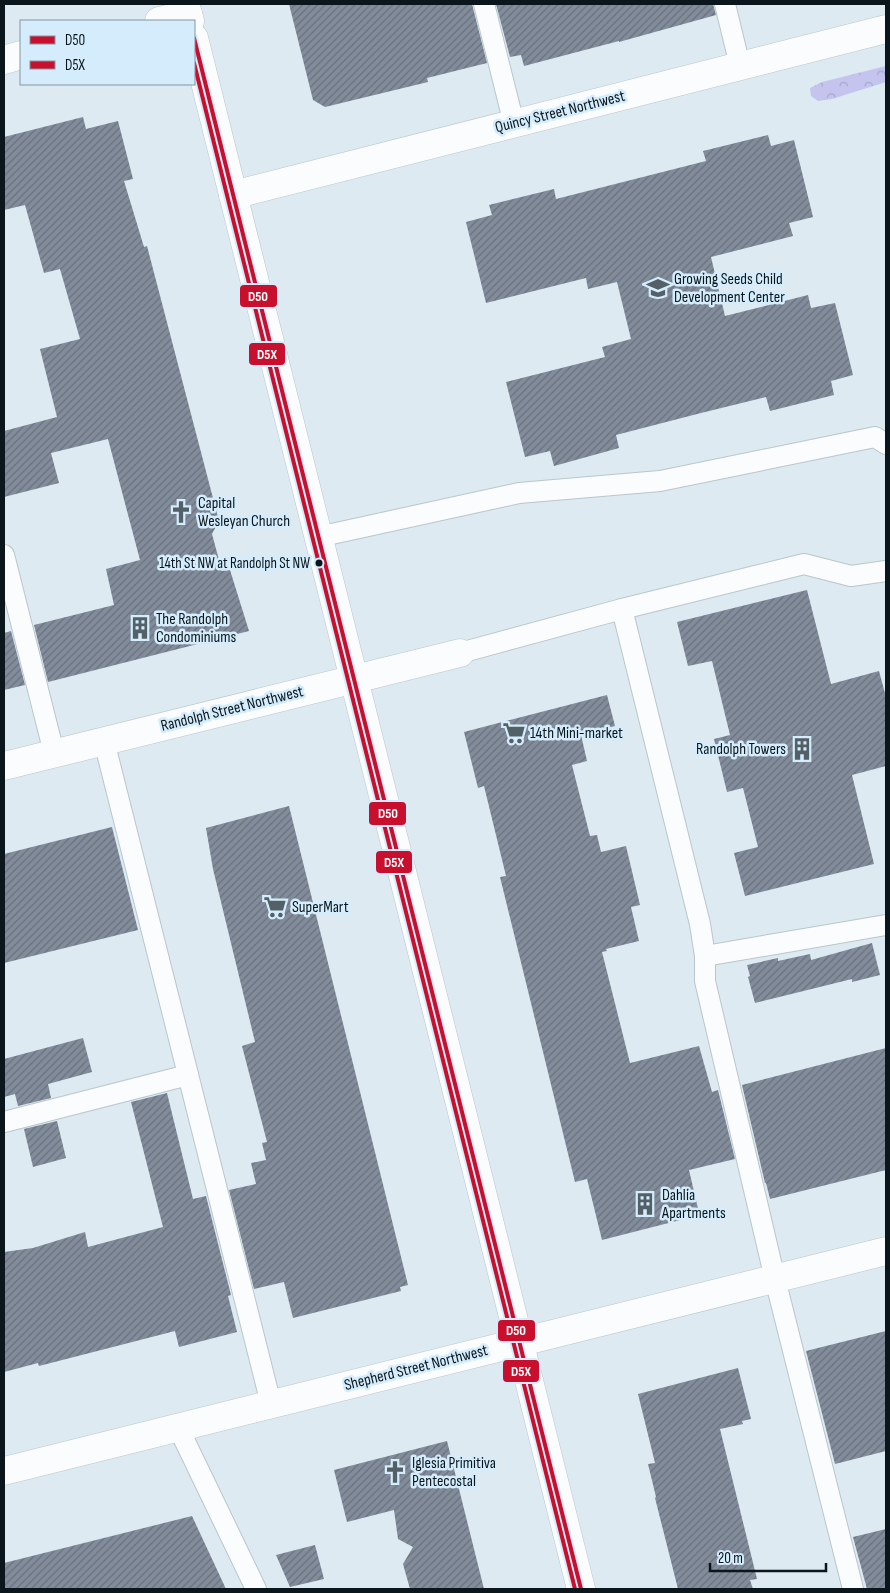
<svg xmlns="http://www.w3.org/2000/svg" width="890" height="1593" viewBox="0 0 890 1593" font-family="'Sofia Sans Condensed',sans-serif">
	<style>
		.forest { fill: url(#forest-crowns) }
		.building { fill: url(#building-hatch) }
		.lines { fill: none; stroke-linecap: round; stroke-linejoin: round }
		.service-casing { stroke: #bac6cd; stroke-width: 22 }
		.minor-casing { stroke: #bac6cd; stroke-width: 29 }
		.secondary-casing { stroke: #bac6cd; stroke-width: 29 }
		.service { stroke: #fafcfd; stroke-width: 20 }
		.minor { stroke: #fafcfd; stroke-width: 28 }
		.secondary { stroke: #fafcfd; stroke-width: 28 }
		.bus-1-casing { stroke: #d4ecfb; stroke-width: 8 }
		.bus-2-casing { stroke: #d4ecfb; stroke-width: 8 }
		.bus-1 { stroke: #c8102e; stroke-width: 4 }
		.bus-2 { stroke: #c8102e; stroke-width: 4 }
		.bus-dot { fill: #0b161c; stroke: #d4ecfb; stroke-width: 2 }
		.labels { text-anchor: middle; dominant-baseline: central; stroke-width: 5; stroke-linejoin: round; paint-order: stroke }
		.bus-label { font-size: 15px; fill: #0b161c; stroke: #d4ecfb; text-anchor: end }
		.street-label { font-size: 16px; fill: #0b161c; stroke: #d4ecfb }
		.poi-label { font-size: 16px; fill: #0b161c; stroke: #d4ecfb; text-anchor: start }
		.line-badge { stroke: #d4ecfb; stroke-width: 2 }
		.badge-label { font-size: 14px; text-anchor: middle; font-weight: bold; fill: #fff }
	</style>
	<defs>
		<pattern id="forest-crowns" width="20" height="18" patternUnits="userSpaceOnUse" patternTransform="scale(1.25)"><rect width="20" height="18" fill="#c4c4ef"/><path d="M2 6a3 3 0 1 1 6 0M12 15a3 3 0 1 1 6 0" fill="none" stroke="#a7a8cc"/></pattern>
		<pattern id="building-hatch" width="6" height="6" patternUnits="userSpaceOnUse" patternTransform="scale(1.25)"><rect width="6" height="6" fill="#828c9b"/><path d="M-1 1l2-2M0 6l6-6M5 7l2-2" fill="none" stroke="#69717e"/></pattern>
	</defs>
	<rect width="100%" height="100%" fill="#ddeaf2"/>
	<polygon class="forest" points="886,66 886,82 832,99 818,101 811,96 810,88 822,82"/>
	<g class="building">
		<polygon points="289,4 472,4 487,63 427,78 428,82 325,107 313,100"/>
		<polygon points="496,4 713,4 716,15 619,42 619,41 524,66 521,55 510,57"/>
		<polygon points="83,117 86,129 118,121 133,179 124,181 144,247 147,246 219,521 212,534 222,571 230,570 249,631 48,682 34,625 114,605 106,569 140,560 108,439 51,453 59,483 4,497 4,431 57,417 40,349 80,339 60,269 44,273 25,205 4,210 4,137"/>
		<polygon points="768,135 771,146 794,140 813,217 789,223 793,236 711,257 725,316 808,295 811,308 835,303 853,375 831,381 834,395 770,411 766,397 701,413 616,435 619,448 554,466 550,451 525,457 506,382 605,357 602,347 631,339 617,282 588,289 586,278 486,303 466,222 492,215 489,205 554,189 556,199 706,161 703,151"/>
		<polygon points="807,590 831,684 879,671 886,697 886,766 852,775 874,864 745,896 734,853 758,847 743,788 727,792 714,739 730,735 712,661 688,666 677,622"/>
		<polygon points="11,631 25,685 4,690 4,633"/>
		<polygon points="607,695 615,726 581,735 587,761 572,765 590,836 597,835 601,852 626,846 640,905 631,907 639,941 606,949 607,951 602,952 630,1063 699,1046 712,1092 718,1090 735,1159 689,1170 699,1213 691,1215 692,1217 602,1240 587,1179 575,1182 500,877 506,876 484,786 478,788 464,732"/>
		<polygon points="289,806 408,1285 400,1287 401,1291 293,1318 284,1282 254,1289 229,1190 256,1184 251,1163 266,1160 262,1143 267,1142 242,1046 255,1042 213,869 206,828"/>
		<polygon points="112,827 138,930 4,963 4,854"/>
		<polygon points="872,943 880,975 852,982 852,979 755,1003 748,977 750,976 747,965 778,958 778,961 810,954 811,960"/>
		<polygon points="83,1038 92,1072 48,1084 51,1098 18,1106 15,1094 4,1097 4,1059"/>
		<polygon points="886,1048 886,1170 770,1199 766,1183 765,1183 742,1085"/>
		<polygon points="167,1093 193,1199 206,1196 231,1295 228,1296 237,1332 179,1347 175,1331 39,1366 38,1363 4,1372 4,1252 33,1248 85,1232 88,1247 163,1227 131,1102"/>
		<polygon points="57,1121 66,1158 33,1167 24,1129"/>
		<polygon points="886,1331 886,1451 835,1464 806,1351"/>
		<polygon points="738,1368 751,1419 742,1421 743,1424 720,1429 757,1579 750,1580 753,1589 678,1589 655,1498 656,1497 648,1464 655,1463 638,1394"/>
		<polygon points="447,1441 484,1589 410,1589 403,1564 413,1547 398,1539 394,1510 347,1522 334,1470"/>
		<polygon points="192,1516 226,1589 4,1589 4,1563"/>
		<polygon points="886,1529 886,1589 867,1589 853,1537"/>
		<polygon points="315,1545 324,1579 290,1587 276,1555"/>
	</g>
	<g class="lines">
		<defs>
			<g id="service">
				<polyline points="484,4 514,124"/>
				<polyline points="725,4 740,66"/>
				<polyline points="318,537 519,493 660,481 875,437 886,444"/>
				<polyline points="4,555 54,753"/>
				<polyline points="622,609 700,924 705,956 705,981 775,1279 853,1589"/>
				<polyline points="460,653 622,609 804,564 851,576 886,571"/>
				<polyline points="104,741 271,1404"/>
				<polyline points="705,956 886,925"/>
				<polyline points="4,1122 188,1075"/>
				<polyline points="178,1427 256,1589"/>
			</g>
			<g id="minor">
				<polyline points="159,21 188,14"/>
				<polyline points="4,60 21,55"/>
				<polyline points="233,195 886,29"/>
				<polyline points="4,766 460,653"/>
				<polyline points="4,1471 886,1251"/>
			</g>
			<g id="secondary">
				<polyline points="185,4 190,21"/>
				<polyline points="194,38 581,1589"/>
			</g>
		</defs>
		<use href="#service" class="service-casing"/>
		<use href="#minor" class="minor-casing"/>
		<use href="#secondary" class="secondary-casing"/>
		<use href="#service" class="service"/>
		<use href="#minor" class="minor"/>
		<use href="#secondary" class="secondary"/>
		<defs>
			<polyline id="bus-1" points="194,38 581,1589"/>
			<polyline id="bus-2" points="194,63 575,1589"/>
		</defs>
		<use href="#bus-1" class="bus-1-casing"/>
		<use href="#bus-2" class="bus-2-casing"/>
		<use href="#bus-1" class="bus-1"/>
		<use href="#bus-2" class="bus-2"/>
	</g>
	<defs>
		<symbol id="school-bare" viewBox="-9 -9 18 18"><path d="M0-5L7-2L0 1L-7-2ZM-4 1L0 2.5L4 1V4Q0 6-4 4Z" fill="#546067" stroke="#d4ecfb" stroke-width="2.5" paint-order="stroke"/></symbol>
		<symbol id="church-bare" viewBox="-9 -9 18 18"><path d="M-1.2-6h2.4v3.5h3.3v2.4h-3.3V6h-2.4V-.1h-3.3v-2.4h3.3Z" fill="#546067" stroke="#d4ecfb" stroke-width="2.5" paint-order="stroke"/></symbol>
		<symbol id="building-bare" viewBox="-9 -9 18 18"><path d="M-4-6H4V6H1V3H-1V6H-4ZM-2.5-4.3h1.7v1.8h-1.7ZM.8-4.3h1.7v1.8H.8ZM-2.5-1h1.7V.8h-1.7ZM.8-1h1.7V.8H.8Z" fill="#546067" stroke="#d4ecfb" stroke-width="2.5" paint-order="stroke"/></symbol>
		<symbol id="supermarket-bare" viewBox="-9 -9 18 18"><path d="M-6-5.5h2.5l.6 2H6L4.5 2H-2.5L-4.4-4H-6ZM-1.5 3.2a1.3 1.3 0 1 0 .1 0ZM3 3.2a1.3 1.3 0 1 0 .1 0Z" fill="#546067" stroke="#d4ecfb" stroke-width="2.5" paint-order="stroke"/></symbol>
	</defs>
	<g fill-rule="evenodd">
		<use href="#school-bare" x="642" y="272" width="32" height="32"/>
		<use href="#church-bare" x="165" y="496" width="32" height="32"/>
		<use href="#building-bare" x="124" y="612" width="32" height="32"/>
		<use href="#supermarket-bare" x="498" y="717" width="32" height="32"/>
		<use href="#building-bare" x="786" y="733" width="32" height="32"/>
		<use href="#supermarket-bare" x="259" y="891" width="32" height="32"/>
		<use href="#building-bare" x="629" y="1188" width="32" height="32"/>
		<use href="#church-bare" x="379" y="1456" width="32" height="32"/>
	</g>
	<circle class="bus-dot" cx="319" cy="563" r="4.5"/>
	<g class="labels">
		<g class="bus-label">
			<text x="310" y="563">14th St NW at Randolph St NW</text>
		</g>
		<g class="street-label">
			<text transform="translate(560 112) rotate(-14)">Quincy Street Northwest</text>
			<text transform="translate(232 709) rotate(-14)">Randolph Street Northwest</text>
			<text transform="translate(416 1368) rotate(-14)">Shepherd Street Northwest</text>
		</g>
		<g class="poi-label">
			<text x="674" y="279">Growing Seeds Child<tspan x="674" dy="18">Development Center</tspan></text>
			<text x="198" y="503">Capital<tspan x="198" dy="18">Wesleyan Church</tspan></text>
			<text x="156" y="619">The Randolph<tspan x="156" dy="18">Condominiums</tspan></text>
			<text x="530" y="733">14th Mini-market</text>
			<text x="786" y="749" text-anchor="end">Randolph Towers</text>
			<text x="292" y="907">SuperMart</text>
			<text x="662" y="1195">Dahlia<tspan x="662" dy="18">Apartments</tspan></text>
			<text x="412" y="1463">Iglesia Primitiva<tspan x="412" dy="18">Pentecostal</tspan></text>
		</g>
	</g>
	<g class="line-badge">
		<rect x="239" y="284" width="39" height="24" rx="5" fill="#c8102e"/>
		<rect x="248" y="342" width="38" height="24" rx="5" fill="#c8102e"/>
		<rect x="368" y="801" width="39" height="25" rx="5" fill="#c8102e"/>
		<rect x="375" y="850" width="38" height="24" rx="5" fill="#c8102e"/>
		<rect x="497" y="1319" width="39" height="23" rx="5" fill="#c8102e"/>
		<rect x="502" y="1359" width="38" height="24" rx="5" fill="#c8102e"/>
	</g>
	<g class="badge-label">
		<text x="258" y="301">D50</text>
		<text x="267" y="359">D5X</text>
		<text x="388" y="818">D50</text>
		<text x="394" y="867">D5X</text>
		<text x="516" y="1335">D50</text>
		<text x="521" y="1376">D5X</text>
	</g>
	<rect width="890" height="1593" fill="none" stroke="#0b161c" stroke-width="10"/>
	<rect x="20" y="20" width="175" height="65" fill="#d4ecfb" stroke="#8496a2"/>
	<rect x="30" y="36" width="25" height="8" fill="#c8102e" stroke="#8496a2"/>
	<text x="65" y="45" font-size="15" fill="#0b161c">D50</text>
	<rect x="30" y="61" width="25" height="8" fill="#c8102e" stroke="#8496a2"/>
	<text x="65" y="70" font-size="15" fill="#0b161c">D5X</text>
	<path d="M710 1563v8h116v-8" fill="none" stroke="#0b161c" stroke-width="2.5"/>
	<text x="718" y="1563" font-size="15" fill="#0b161c" stroke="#d4ecfb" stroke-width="4" paint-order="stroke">20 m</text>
</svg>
